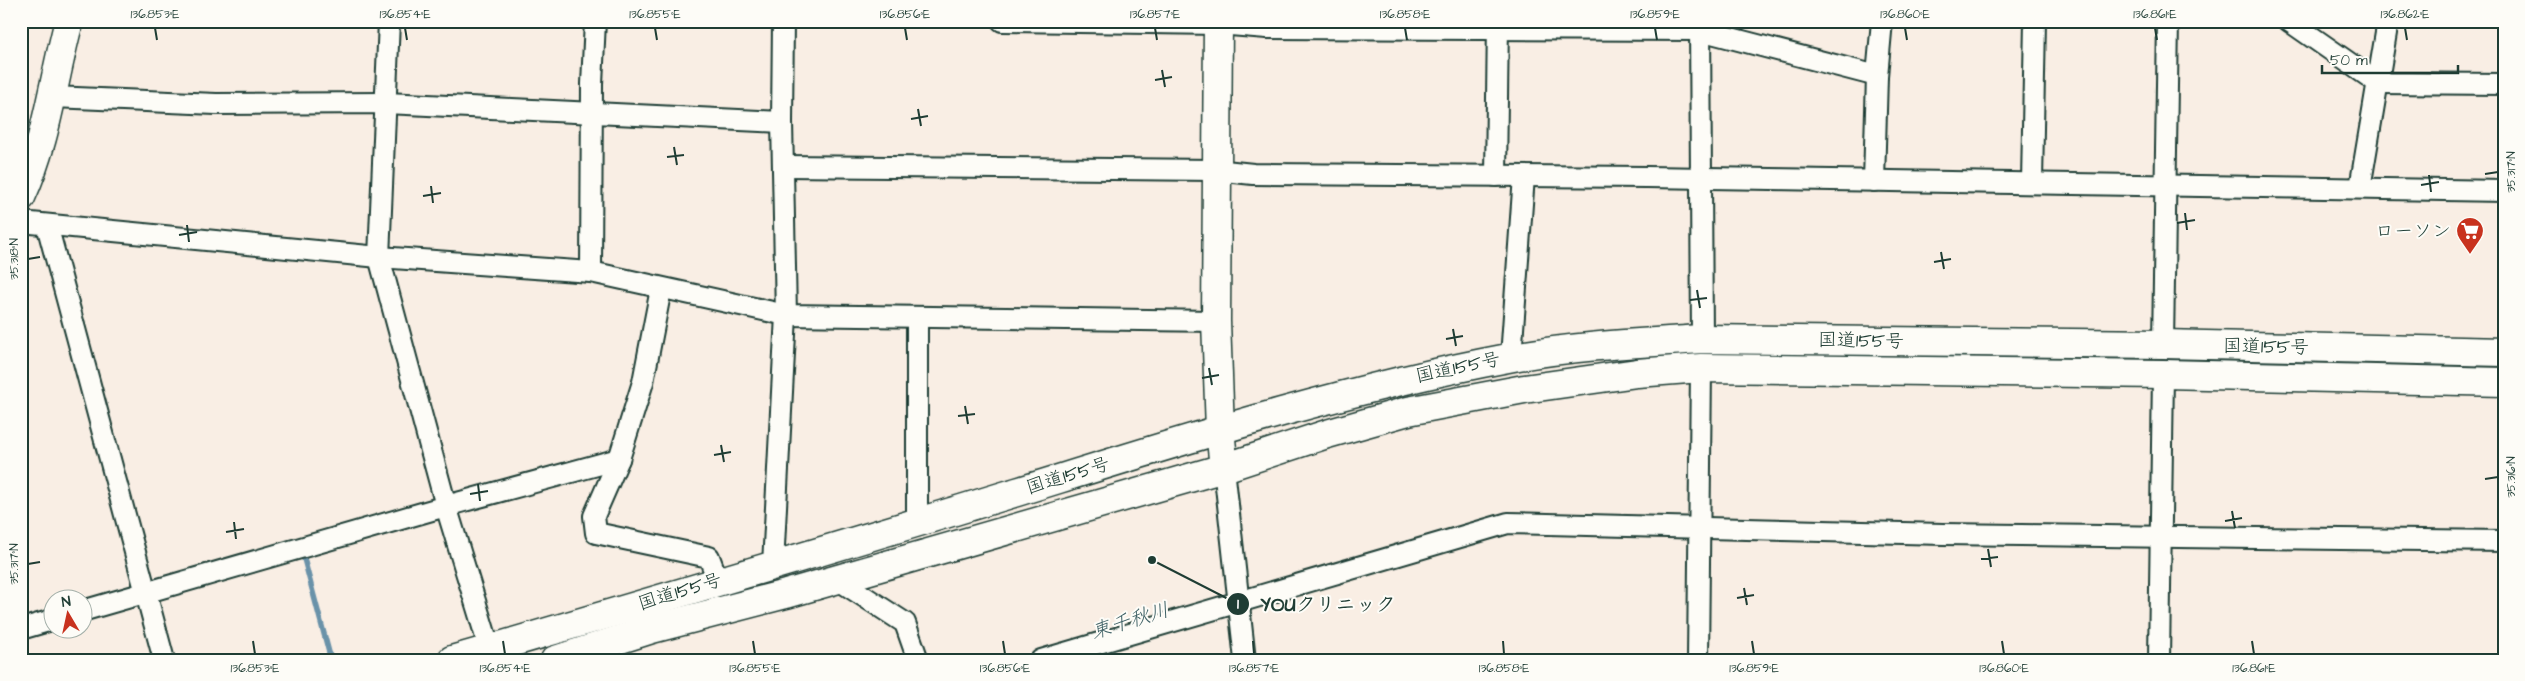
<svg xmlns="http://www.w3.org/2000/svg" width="2525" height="681" viewBox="0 0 2525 681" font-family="'Architects Daughter','Klee One',sans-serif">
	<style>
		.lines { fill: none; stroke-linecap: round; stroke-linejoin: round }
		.stream { stroke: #6b92a9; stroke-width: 5.5 }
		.street-casing { stroke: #1f3d34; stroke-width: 24 }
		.secondary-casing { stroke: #1f3d34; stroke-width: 31 }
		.highway-casing { stroke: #1f3d34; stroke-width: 31 }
		.street { stroke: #fdfcf7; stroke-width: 20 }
		.secondary { stroke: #fdfcf7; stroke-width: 28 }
		.highway { stroke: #fdfcf7; stroke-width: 28 }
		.ticks { fill: none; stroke: #1f3d34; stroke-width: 2 }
		.labels { text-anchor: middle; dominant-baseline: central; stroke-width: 4; stroke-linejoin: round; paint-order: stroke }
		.poi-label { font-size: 19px; fill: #1f3d34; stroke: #fdfcf7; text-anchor: end }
		.street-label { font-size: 19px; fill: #1f3d34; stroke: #fdfcf7 }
		.water-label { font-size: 20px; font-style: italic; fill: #3e6065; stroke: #fdfcf7 }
		.leader { fill: none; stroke: #1f3d34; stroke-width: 2 }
		.callout-dot { fill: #1f3d34; stroke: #fdfcf7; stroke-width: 2 }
		.mark-label { font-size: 15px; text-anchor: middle; font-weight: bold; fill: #fff }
		.callout-label { font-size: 20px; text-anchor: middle; font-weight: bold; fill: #1f3d34; stroke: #fdfcf7; stroke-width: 4; stroke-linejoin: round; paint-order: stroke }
		.neatline { fill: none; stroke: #1f3d34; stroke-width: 2 }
		.ticks-label { font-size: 12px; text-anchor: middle; fill: #1f3d34 }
	</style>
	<rect width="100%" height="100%" fill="#f9eee4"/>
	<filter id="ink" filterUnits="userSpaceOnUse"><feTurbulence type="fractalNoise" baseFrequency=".02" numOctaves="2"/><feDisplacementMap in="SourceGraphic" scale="10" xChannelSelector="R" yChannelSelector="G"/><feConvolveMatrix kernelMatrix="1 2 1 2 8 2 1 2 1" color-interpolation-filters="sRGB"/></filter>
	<g filter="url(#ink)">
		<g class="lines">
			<polyline class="stream" points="299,556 303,555 331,660"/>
			<defs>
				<g id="street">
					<polyline points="389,21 379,257 446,506 493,660"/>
					<polyline points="1002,21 1218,24 1267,28 1700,30 1877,76"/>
					<polyline points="1700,21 1702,339"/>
					<polyline points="2289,21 2378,83 2504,84"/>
					<polyline points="53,97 216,104 386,103 782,122"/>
					<polyline points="783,166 1215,170 1253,174 1647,177 2504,191"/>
					<polyline points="1496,176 1498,21"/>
					<polyline points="1874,181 1877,76 1882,21"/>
					<polyline points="2032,182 2035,21"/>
					<polyline points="2360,188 2388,21"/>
					<polyline points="21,222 379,257 591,272 786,315 1216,321"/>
					<polyline points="47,225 164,660"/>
					<polyline points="591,272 592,84 595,21"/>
					<polyline points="661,289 643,382 619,459 594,516 596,533 709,557 718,581"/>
					<polyline points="2163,344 2168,21"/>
					<polyline points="1511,357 1524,176"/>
					<polyline points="1224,468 1245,660"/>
					<polyline points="917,523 917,318"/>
					<polyline points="773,565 786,315 782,122 783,21"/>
					<polyline points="837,579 905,623 918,660"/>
					<polyline points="82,611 446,506 619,459"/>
					<polyline points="21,629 52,620"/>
					<polyline points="1041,660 1508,523 1943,534 2504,541"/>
					<polyline points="1698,660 1701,368"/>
					<polyline points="2159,660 2163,374"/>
				</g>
				<g id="secondary">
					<polyline points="1218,21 1216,321 1220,430 1224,468"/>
					<path d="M 21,197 C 47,141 53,80 69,21"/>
				</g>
				<g id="highway">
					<path d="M 452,660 C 637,606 822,552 1007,495 C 1172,444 1338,390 1508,358 C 1572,346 1637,343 1702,339 L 2163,344 L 2504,352"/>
					<polyline points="555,660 652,629 786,594 1224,468 1327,434 1408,411 1524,389 1637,373 1701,368 2163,374 2504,382"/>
				</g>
			</defs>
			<use href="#street" class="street-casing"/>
			<use href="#secondary" class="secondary-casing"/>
			<use href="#highway" class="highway-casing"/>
			<use href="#street" class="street"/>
			<use href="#secondary" class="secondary"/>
			<use href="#highway" class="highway"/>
		</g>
	</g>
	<path class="ticks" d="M 155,28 L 157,40M 405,28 L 407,40M 655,28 L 657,40M 905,28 L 907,40M 1155,28 L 1157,40M 1405,28 L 1407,40M 1655,28 L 1657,40M 1905,28 L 1907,40M 2155,28 L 2157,40M 2405,28 L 2407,40M 1162,70 L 1165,87M 1155,80 L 1172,77M 918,109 L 921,126M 911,119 L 928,116M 674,147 L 677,165M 667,157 L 684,155M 2485,174 L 2498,172M 2429,175 L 2431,192M 2421,185 L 2439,182M 431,186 L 433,203M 423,196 L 441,193M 2185,213 L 2187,230M 2177,223 L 2195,220M 187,225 L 189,242M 179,235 L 197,232M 1941,252 L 1944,269M 28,259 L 40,257M 1934,262 L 1951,259M 1697,290 L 1700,308M 1690,300 L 1707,298M 1453,329 L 1456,346M 1446,339 L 1463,336M 1209,368 L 1212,385M 1202,378 L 1219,375M 965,406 L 968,424M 958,416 L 975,414M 721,445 L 724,462M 714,455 L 731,452M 2485,479 L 2498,477M 478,484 L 480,501M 470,494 L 488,491M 2232,511 L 2235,528M 2225,521 L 2242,518M 234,522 L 236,539M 226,532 L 244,529M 1988,549 L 1991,567M 1981,559 L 1998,557M 28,564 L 40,562M 1744,588 L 1747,605M 1737,598 L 1754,595M 253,641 L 255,654M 503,641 L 505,654M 753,641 L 755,654M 1003,641 L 1005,654M 1253,641 L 1254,654M 1503,641 L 1504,654M 1752,641 L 1754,654M 2002,641 L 2004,654M 2252,641 L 2254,654"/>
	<defs>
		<symbol id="supermarket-pin" viewBox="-11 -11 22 30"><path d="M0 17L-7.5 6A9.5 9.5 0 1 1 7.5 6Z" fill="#c8321e" stroke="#fdfcf7"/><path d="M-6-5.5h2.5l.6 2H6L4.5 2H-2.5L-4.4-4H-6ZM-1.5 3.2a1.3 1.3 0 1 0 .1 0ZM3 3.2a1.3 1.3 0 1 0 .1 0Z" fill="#fff"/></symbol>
	</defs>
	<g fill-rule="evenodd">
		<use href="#supermarket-pin" x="2454" y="215" width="32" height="43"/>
	</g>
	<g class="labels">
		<g class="poi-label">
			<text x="2451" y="231">ローソン</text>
		</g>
		<g class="street-label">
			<text transform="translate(1861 341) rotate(1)">国道155号</text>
			<text transform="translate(2266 347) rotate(1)">国道155号</text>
			<text transform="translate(1458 368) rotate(-12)">国道155号</text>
			<text transform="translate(1068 476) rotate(-17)">国道155号</text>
			<text transform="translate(680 592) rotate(-17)">国道155号</text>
		</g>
		<g class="water-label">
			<text transform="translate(1130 621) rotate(-17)">東千秋川</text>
		</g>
	</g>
	<path class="leader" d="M1152 560L1238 604"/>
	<g class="callout-dot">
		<circle cx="1152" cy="560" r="5"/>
		<circle cx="1238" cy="604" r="12"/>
	</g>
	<g class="mark-label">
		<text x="1238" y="609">1</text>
	</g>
	<g class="callout-label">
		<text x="1328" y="611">YOUクリニック</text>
	</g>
	<rect width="2525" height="681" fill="none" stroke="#fdfcf7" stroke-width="55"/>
	<g transform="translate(68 614) rotate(351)"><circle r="24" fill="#fdfcf7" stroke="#a4b0a9"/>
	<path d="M0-4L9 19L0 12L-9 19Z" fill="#c8321e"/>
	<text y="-8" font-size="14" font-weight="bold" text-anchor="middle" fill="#1f3d34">N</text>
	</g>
	<path d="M2322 65v8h136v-8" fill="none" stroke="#1f3d34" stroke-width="2.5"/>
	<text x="2330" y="65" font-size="15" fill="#1f3d34" stroke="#fdfcf7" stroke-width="4" paint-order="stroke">50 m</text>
	<rect x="28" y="28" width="2470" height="626" class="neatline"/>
	<g class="ticks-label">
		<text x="155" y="18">136.853°E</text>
		<text x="405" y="18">136.854°E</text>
		<text x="655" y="18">136.855°E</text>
		<text x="905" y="18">136.856°E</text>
		<text x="1155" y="18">136.857°E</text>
		<text x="1405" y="18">136.858°E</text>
		<text x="1655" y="18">136.859°E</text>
		<text x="1905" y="18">136.860°E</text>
		<text x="2155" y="18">136.861°E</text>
		<text x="2405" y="18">136.862°E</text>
		<text transform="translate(2511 172) rotate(-90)" y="4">35.317°N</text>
		<text transform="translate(14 259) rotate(-90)" y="4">35.318°N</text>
		<text transform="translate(2511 477) rotate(-90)" y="4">35.316°N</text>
		<text transform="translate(14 564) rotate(-90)" y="4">35.317°N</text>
		<text x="255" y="672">136.853°E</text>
		<text x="505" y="672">136.854°E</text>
		<text x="755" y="672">136.855°E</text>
		<text x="1005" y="672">136.856°E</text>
		<text x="1254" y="672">136.857°E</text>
		<text x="1504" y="672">136.858°E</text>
		<text x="1754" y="672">136.859°E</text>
		<text x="2004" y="672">136.860°E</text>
		<text x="2254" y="672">136.861°E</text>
	</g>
</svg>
